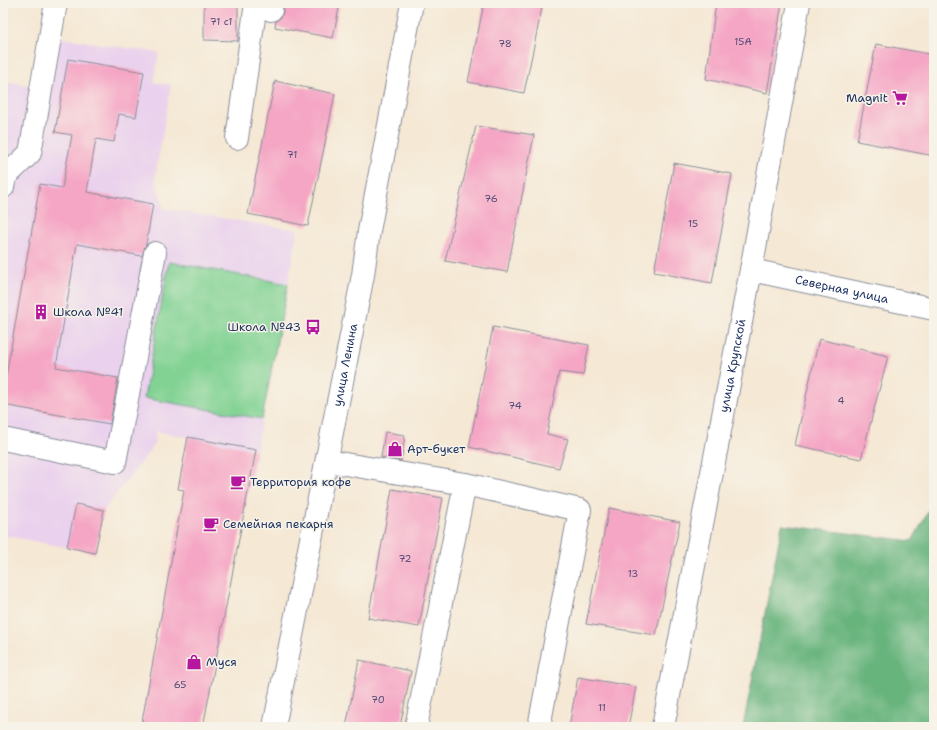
<svg xmlns="http://www.w3.org/2000/svg" width="937" height="730" viewBox="0 0 937 730" font-family="'Shantell Sans',sans-serif">
	<style>
		.built { fill: #ead1ed }
		.green { fill: #81d293; stroke: #4e8078 }
		.forest { fill: #68b47d; stroke: #42726e }
		.building { fill: #f5a6c4 }
		.lines { fill: none; stroke-linecap: round; stroke-linejoin: round }
		.minor-casing { stroke: #888c99; stroke-width: 24 }
		.major-casing { stroke: #888c99; stroke-width: 24 }
		.minor { stroke: #fff; stroke-width: 22 }
		.major { stroke: #fff; stroke-width: 22 }
		.labels { text-anchor: middle; dominant-baseline: central; stroke-width: 3; stroke-linejoin: round; paint-order: stroke }
		.number-label { font-size: 10px; fill: #524d78 }
		.poi-label { font-size: 12px; fill: #1b2f5e; stroke: #f7f3e8; text-anchor: start }
		.street-label { font-size: 12px; fill: #1b2f5e; stroke: #f7f3e8 }
	</style>
	<rect width="100%" height="100%" fill="#f7f3e8"/>
	<filter id="ink" filterUnits="userSpaceOnUse"><feTurbulence type="fractalNoise" baseFrequency=".025" numOctaves="2"/><feDisplacementMap in="SourceGraphic" scale="8" xChannelSelector="R" yChannelSelector="G"/><feConvolveMatrix kernelMatrix="1 2 1 2 8 2 1 2 1" color-interpolation-filters="sRGB"/></filter>
	<filter id="wash" filterUnits="userSpaceOnUse"><feTurbulence type="fractalNoise" baseFrequency=".012" numOctaves="4" result="noise"/><feDisplacementMap in="SourceGraphic" scale="16" xChannelSelector="R" yChannelSelector="G"/><feGaussianBlur stdDeviation="0.9" result="paint"/><feColorMatrix in="noise" values="0 0 0 0 0 0 0 0 0 0 0 0 0 0 0 0 0 1.4 0 .05"/><feComposite in="paint" operator="in"/></filter>
	<g filter="url(#wash)">
		<rect width="100%" height="100%" fill="#f5e8d4"/>
		<polygon class="built" points="43,35 159,53 154,82 171,85 155,178 164,209 298,230 256,450 156,431 154,445 104,510 95,553 3,535 3,81 35,86"/>
		<polygon class="green" points="169,262 288,284 262,419 144,398"/>
		<polygon class="forest" points="934,501 934,727 743,727 782,525 912,541"/>
		<g id="blocks">
			<g class="building">
				<polygon points="204,3 238,3 238,41 204,40"/>
				<polygon points="284,3 340,3 333,38 275,27 276,21 281,17 283,12"/>
				<polygon points="484,3 543,3 524,93 468,82"/>
				<polygon points="716,3 782,3 767,93 706,79"/>
				<polygon points="876,44 934,55 934,156 857,141"/>
				<polygon points="68,59 144,72 136,117 119,114 114,142 96,139 87,192 153,204 146,244 142,256 77,244 56,367 118,378 110,424 3,405 3,393 40,184 62,188 72,135 55,132"/>
				<polygon points="275,81 335,94 308,226 248,214"/>
				<polygon points="476,126 534,135 507,272 445,261"/>
				<polygon points="674,163 732,174 712,283 654,272"/>
				<polygon points="493,327 589,345 583,375 559,372 547,434 568,439 559,468 469,447"/>
				<polygon points="819,339 888,356 861,459 795,445"/>
				<polygon points="385,432 405,435 401,461 381,457"/>
				<polygon points="188,437 256,450 203,727 141,727 184,490 178,489"/>
				<polygon points="392,489 443,498 419,627 368,618"/>
				<polygon points="76,504 104,510 95,553 67,547"/>
				<polygon points="609,508 680,522 656,635 586,624"/>
				<polygon points="359,660 411,671 400,727 346,727"/>
				<polygon points="578,677 636,687 628,727 569,727"/>
			</g>
		</g>
	</g>
	<g filter="url(#ink)">
		<use href="#blocks" fill-opacity="0" stroke="#888c99" stroke-width="1"/>
		<g class="lines">
			<defs>
				<g id="minor">
					<polyline points="271,10 272,3"/>
					<polyline points="237,138 256,3"/>
					<polyline points="3,187 5,177 30,153 56,3"/>
					<path id="s1" d="M 751,270 L 934,309"/>
					<polyline points="3,439 115,462 155,253"/>
					<polyline points="327,461 465,484 416,727"/>
					<polyline points="465,484 580,510 539,727"/>
					<path id="s2" d="M 663,727 L 751,270 L 799,3"/>
				</g>
				<g id="major">
					<path id="s3" d="M 274,727 L 363,275 L 369,231 L 412,3"/>
				</g>
			</defs>
			<use href="#minor" class="minor-casing"/>
			<use href="#major" class="major-casing"/>
			<use href="#minor" class="minor"/>
			<use href="#major" class="major"/>
		</g>
	</g>
	<defs>
		<symbol id="supermarket-bare" viewBox="-9 -9 18 18"><path d="M-6-5.5h2.5l.6 2H6L4.5 2H-2.5L-4.4-4H-6ZM-1.5 3.2a1.3 1.3 0 1 0 .1 0ZM3 3.2a1.3 1.3 0 1 0 .1 0Z" fill="#b5179e" stroke="#f7f3e8" stroke-width="2.5" paint-order="stroke"/></symbol>
		<symbol id="building-bare" viewBox="-9 -9 18 18"><path d="M-4-6H4V6H1V3H-1V6H-4ZM-2.5-4.3h1.7v1.8h-1.7ZM.8-4.3h1.7v1.8H.8ZM-2.5-1h1.7V.8h-1.7ZM.8-1h1.7V.8H.8Z" fill="#b5179e" stroke="#f7f3e8" stroke-width="2.5" paint-order="stroke"/></symbol>
		<symbol id="bus-bare" viewBox="-9 -9 18 18"><path d="M-5-6H5V4H4V6H2V4H-2V6H-4V4H-5ZM-3.5-4V0h7V-4ZM-3.5 1.2v1.5H-2V1.2ZM2 1.2v1.5H3.5V1.2Z" fill="#b5179e" stroke="#f7f3e8" stroke-width="2.5" paint-order="stroke"/></symbol>
		<symbol id="shop-bare" viewBox="-9 -9 18 18"><path d="M-5-2.5h2.3a2.7 3.5 0 0 1 5.4 0H5L5.5 6h-11ZM-1.5-2.5h3a1.5 2.3 0 0 0-3 0Z" fill="#b5179e" stroke="#f7f3e8" stroke-width="2.5" paint-order="stroke"/></symbol>
		<symbol id="cafe-bare" viewBox="-9 -9 18 18"><path d="M-5.5-4.5H6V0H3Q3 3.5 0 3.5H-2.5Q-5.5 3.5-5.5 0ZM3-3.2v2h1.7v-2ZM-6 4.5H4V6H-6Z" fill="#b5179e" stroke="#f7f3e8" stroke-width="2.5" paint-order="stroke"/></symbol>
	</defs>
	<g fill-rule="evenodd">
		<use href="#supermarket-bare" x="889" y="87" width="22" height="22"/>
		<use href="#building-bare" x="30" y="301" width="22" height="22"/>
		<use href="#bus-bare" x="302" y="316" width="22" height="22"/>
		<use href="#shop-bare" x="384" y="438" width="22" height="22"/>
		<use href="#cafe-bare" x="227" y="471" width="22" height="22"/>
		<use href="#cafe-bare" x="200" y="513" width="22" height="22"/>
		<use href="#shop-bare" x="183" y="651" width="22" height="22"/>
	</g>
	<g class="labels">
		<g class="number-label">
			<text x="221" y="21">71 с1</text>
			<text x="743" y="41">15А</text>
			<text x="505" y="43">78</text>
			<text x="292" y="154">71</text>
			<text x="491" y="198">76</text>
			<text x="693" y="223">15</text>
			<text x="841" y="400">4</text>
			<text x="515" y="405">74</text>
			<text x="405" y="558">72</text>
			<text x="633" y="573">13</text>
			<text x="180" y="684">65</text>
			<text x="378" y="699">70</text>
			<text x="602" y="707">11</text>
		</g>
		<g class="poi-label">
			<text x="888" y="98" text-anchor="end">Magnit</text>
			<text x="53" y="312">Школа №41</text>
			<text x="301" y="327" text-anchor="end">Школа №43</text>
			<text x="407" y="449">Арт-букет</text>
			<text x="250" y="482">Территория кофе</text>
			<text x="223" y="524">Семейная пекарня</text>
			<text x="206" y="662">Муся</text>
		</g>
		<g class="street-label">
			<text stroke="none"><textPath href="#s1" startOffset="93">Северная улица</textPath></text>
			<text stroke="none"><textPath href="#s3" startOffset="369">улица Ленина</textPath></text>
			<text stroke="none"><textPath href="#s2" startOffset="368">улица Крупской</textPath></text>
		</g>
	</g>
	<rect width="937" height="730" fill="none" stroke="#f7f3e8" stroke-width="16"/>
</svg>
